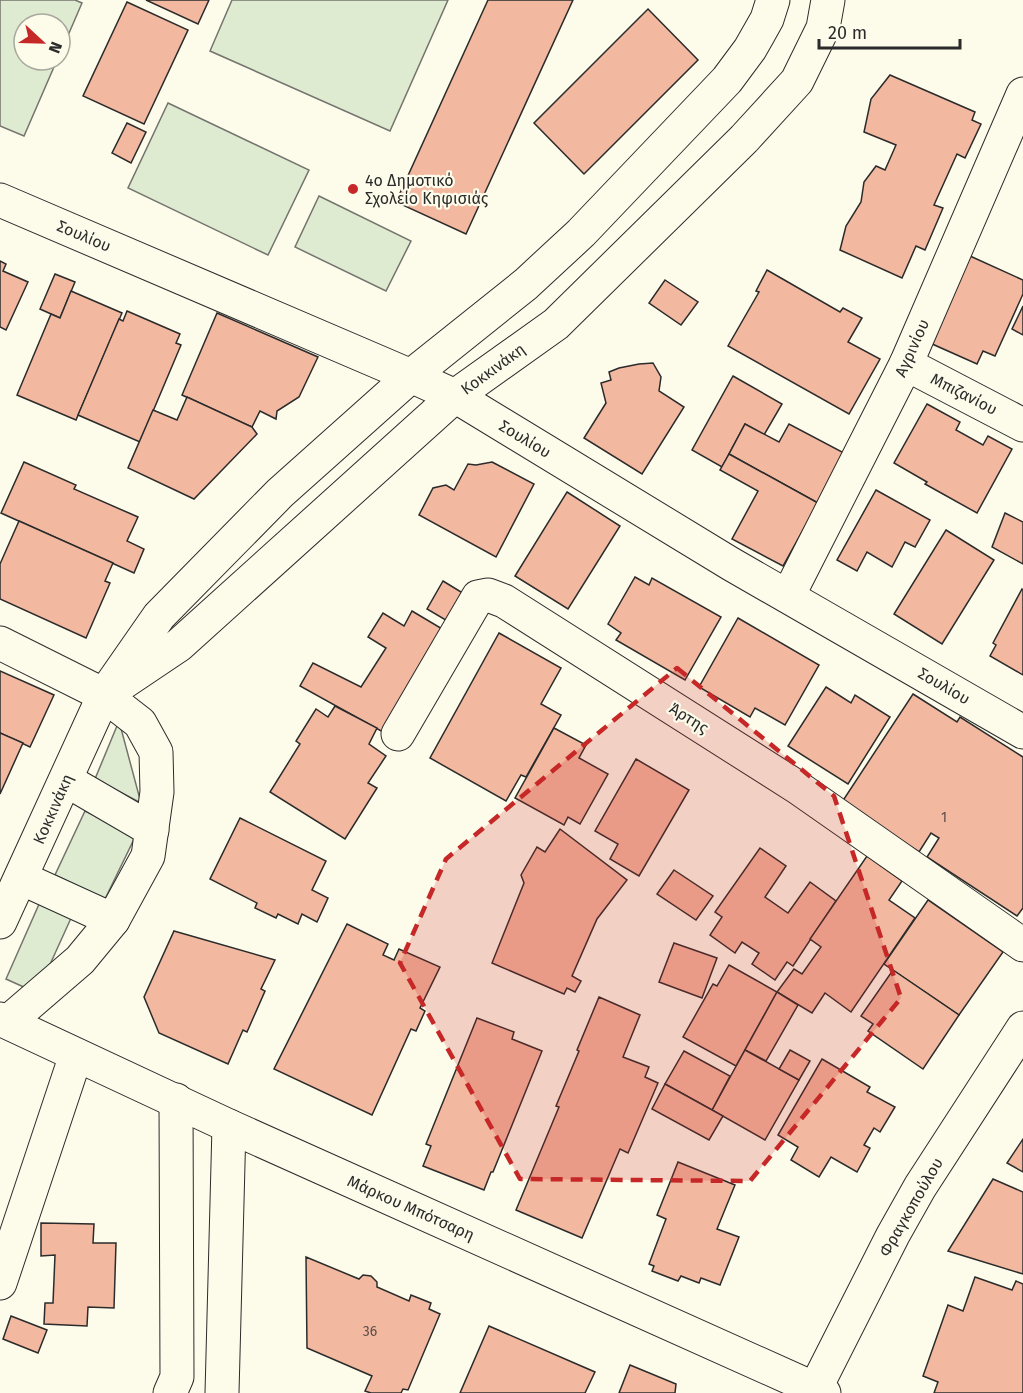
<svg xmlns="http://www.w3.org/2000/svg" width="1023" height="1393" viewBox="0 0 1023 1393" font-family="'Fira Sans',sans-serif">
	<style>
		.green { fill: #deebd1; stroke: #74746e; stroke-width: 1.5 }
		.building { fill: #f2b8a0; stroke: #2b2b2b; stroke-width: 1.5 }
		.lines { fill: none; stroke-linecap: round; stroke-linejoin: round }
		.street-casing { stroke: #2b2b2b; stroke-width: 35 }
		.street { stroke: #fdfbea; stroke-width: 33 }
		.marked { fill: #c62828; fill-opacity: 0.2; stroke: #c62828; stroke-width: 4.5; stroke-dasharray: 12 8; stroke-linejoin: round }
		.poi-dot { fill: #c62828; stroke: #fdfbea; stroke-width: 2 }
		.labels { text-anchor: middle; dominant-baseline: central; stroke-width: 4.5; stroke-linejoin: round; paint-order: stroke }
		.number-label { font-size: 14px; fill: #5d4e48 }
		.poi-label { font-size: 16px; fill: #2b2b2b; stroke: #fdfbea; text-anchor: start }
		.street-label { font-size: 16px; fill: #2b2b2b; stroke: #fdfbea }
	</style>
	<rect width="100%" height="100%" fill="#fdfbea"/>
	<g class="green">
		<polygon points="0,0 75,0 82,3 60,54 60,24 24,24 24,60 57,60 24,136 0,126"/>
		<polygon points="232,0 448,0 390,131 210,51"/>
		<polygon points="168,103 309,170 268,255 128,188"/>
		<polygon points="319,196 411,241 386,291 295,247"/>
		<polygon points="119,721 141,803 95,779"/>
		<polygon points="85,811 136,835 105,899 55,875"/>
		<polygon points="40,902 72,916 37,993 6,979"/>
	</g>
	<g class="building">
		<polygon points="146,0 209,0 198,24"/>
		<polygon points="488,0 573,0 466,234 396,202"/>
		<polygon points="127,2 188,30 144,124 83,96"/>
		<polygon points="648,9 698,60 584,174 534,123"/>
		<polygon points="890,75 975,112 972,120 981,124 965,158 957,154 934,205 943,208 925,250 916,246 902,278 840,250 846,226 861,202 864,182 876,166 885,170 896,145 864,132 871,99"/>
		<polygon points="127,123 146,132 131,163 112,153"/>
		<polygon points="970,256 1023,280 1023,294 995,356 983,351 977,364 930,343"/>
		<polygon points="0,261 6,264 3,271 28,282 6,330 0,327"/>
		<polygon points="767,270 840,312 843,308 862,318 848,342 880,359 849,414 728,346 759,292 756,291"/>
		<polygon points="55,274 75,282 60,318 40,309"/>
		<polygon points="665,280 698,302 681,325 649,303"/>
		<polygon points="71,291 122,313 76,420 17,395 51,314 60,318"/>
		<polygon points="1023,306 1023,335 1012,329"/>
		<polygon points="127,311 180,334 176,343 181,345 140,442 78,415 119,319 123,321"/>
		<polygon points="217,313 318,357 299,397 277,411 276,419 260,411 252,427 182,395"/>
		<polygon points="653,363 661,377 659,391 684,407 642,474 584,438 606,403 601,383 611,380 609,372 619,368 639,364"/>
		<polygon points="733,376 782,404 764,435 745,424 722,467 692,450"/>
		<polygon points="187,397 252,427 257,434 194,499 128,468 153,410 177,420"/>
		<polygon points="927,404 960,422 956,430 983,445 988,436 1012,449 977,513 925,484 927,482 894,463"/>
		<polygon points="745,424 779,442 789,424 844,453 818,503 729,454"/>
		<polygon points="729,454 818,503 783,566 732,539 758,491 720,470"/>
		<polygon points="24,462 76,485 74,489 138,517 127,541 144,549 134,573 1,513"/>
		<polygon points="492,462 534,484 496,557 419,515 433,488 446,485 454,490 468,464 476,465"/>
		<polygon points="876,490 930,520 915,547 905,542 892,567 867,552 857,571 837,560"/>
		<polygon points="567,492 620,526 568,609 515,576"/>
		<polygon points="1005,513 1023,522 1023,564 992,547"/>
		<polygon points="19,521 113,563 105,581 110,583 86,638 0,599 0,564"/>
		<polygon points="946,530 994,560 942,644 894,614"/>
		<polygon points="635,577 649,585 652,578 721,617 685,680 616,640 621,633 608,624"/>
		<polygon points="443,581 466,595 449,622 427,609"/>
		<polygon points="1022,589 1023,590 1023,675 990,656 996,645 993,643"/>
		<polygon points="412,611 444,630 383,732 300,686 313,663 361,687 386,648 368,637 383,613 404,626"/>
		<polygon points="738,618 819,665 785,725 755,708 750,717 699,687"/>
		<polygon points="499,633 561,668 541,704 561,715 526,777 521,775 506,801 430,758"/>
		<polygon points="0,671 54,695 30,747 0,733"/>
		<polygon points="826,687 851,703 855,695 890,717 848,784 788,746"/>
		<polygon points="913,694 957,722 960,717 1023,757 1023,908 1017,916 927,857 939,838 931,833 919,852 842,802"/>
		<polygon points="335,706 377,728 369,744 386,756 368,783 377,788 345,839 270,792 300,744 296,741 316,709 328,717"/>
		<polygon points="554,728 586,745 579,758 608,774 580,824 568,817 564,825 515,798"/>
		<polygon points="0,733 23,743 0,794"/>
		<polygon points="636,759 689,790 639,876 610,859 618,844 595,831"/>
		<polygon points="240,818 326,861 312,890 328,898 317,922 302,914 298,924 278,914 276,918 255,908 257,903 210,879"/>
		<polygon points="560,829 627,880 597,919 572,976 581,981 575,992 567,988 564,994 492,963 524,883 521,875 537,847 545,852"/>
		<polygon points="760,848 786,866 765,897 788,913 810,882 836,901 793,966 787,962 775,980 752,964 759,953 742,942 735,953 710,935 722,917 715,912"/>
		<polygon points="867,856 902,881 889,900 915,918 851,1012 825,993 812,1013 777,992 794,969 802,974 821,947 810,939"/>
		<polygon points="674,870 713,896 696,920 657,894"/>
		<polygon points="928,900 1003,952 959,1015 884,964"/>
		<polygon points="347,924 388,944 383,955 394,960 399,949 440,967 420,1008 425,1011 416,1031 411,1029 372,1115 274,1069"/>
		<polygon points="174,931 275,960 261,989 265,991 247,1032 243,1030 228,1064 159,1033 144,997"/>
		<polygon points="674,943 717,958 702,998 659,982"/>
		<polygon points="729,965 777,992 736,1066 683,1037 713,984 717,986"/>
		<polygon points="893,970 959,1015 923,1069 868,1031 873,1024 861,1016"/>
		<polygon points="777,992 798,1005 766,1061 745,1050"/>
		<polygon points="599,997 640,1015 623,1057 649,1067 645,1077 658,1083 628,1153 620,1149 582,1238 516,1210 559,1107 556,1106 579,1051 577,1050"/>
		<polygon points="477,1018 514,1032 512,1039 542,1051 493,1172 491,1172 484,1190 423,1166 431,1146 426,1144"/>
		<polygon points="745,1050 799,1080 765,1140 712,1110"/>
		<polygon points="790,1050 810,1061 799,1080 779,1069"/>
		<polygon points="684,1051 730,1076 712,1110 665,1084"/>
		<polygon points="822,1059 870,1087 867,1092 895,1107 880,1132 874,1128 864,1145 870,1148 857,1172 831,1157 819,1177 791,1160 798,1147 778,1135"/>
		<polygon points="665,1084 723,1116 709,1140 652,1109"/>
		<polygon points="1023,1139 1023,1172 1007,1163"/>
		<polygon points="678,1162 735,1185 717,1229 739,1237 720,1285 701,1278 699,1283 681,1276 678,1281 652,1271 654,1266 649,1264 666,1219 657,1215"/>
		<polygon points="993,1179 1023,1192 1023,1274 948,1251"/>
		<polygon points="41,1223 94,1224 93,1243 116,1243 114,1308 88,1307 87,1326 44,1324 45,1303 53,1303 55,1255 41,1256"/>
		<polygon points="306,1257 359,1279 363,1275 371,1276 377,1282 377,1287 409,1301 411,1295 431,1303 429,1309 440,1314 408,1390 403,1389 401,1393 371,1393 365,1391 372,1376 307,1348"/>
		<polygon points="975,1277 1012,1290 1016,1281 1023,1284 1023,1393 934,1393 938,1382 923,1376 948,1305 963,1311"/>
		<polygon points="11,1316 47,1330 38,1353 3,1339"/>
		<polygon points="489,1326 595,1372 585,1393 460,1393"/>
		<polygon points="630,1365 676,1384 675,1393 619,1393"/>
	</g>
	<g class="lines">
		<defs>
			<g id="street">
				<polyline points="0,200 411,376 455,396 731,564 1023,732"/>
				<polyline points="906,364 1023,425"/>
				<polyline points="788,596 906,364 1023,94"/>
				<polyline points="0,643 104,695 140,723 156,752 157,792 148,856 113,920 80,960 8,1022"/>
				<polyline points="121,684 179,645 455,396 556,324 744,139 797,81 823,28 828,0"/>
				<polyline points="398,734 478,597 488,595 504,601 797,787 1023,945"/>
				<polyline points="66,780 152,830"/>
				<polyline points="21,878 113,920"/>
				<polyline points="0,922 104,695 159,616 280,493 411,376 526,284 581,233 727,80 750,49 758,35 767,19 773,0"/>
				<polyline points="0,1019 229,1126 824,1393"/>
				<polyline points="0,1283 76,1055"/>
				<polyline points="170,1393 177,1377 176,1100"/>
				<polyline points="222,1393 229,1126"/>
				<polyline points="813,1393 893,1235 920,1187 1023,1028"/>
			</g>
		</defs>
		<use href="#street" class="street-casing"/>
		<use href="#street" class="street"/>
	</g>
	<path class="marked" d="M 677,668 L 834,796 L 901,998 L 750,1181 L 520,1179 L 400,963 L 446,859 Z"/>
	<circle class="poi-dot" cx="353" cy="189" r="6"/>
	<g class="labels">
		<g class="number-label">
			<text x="944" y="817">1</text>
			<text x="370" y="1331">36</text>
		</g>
		<g class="poi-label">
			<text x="365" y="180">4ο Δημοτικό<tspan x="365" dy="18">Σχολείο Κηφισιάς</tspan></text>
		</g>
		<g class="street-label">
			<text transform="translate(84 236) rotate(23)">Σουλίου</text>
			<text transform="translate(912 348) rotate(-66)">Αγρινίου</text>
			<text transform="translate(493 369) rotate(-36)">Κοκκινάκη</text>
			<text transform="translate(964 394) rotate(27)">Μπιζανίου</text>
			<text transform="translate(525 439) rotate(31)">Σουλίου</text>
			<text transform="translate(944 686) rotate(30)">Σουλίου</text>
			<text transform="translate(689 718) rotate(32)">Άρτης</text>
			<text transform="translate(53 809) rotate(-66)">Κοκκινάκη</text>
			<text transform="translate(911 1207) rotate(-60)">Φραγκοπούλου</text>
			<text transform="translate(411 1208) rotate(24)">Μάρκου Μπότσαρη</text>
		</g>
	</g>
	<g transform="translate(42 42) rotate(112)"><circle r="28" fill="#fdfbea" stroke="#a9a89e" stroke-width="1.5"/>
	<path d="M0-4.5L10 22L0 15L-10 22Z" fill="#c62828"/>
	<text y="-9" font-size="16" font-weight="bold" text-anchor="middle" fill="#2b2b2b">N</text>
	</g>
	<path d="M819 39v9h141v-9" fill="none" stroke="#2b2b2b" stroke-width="3"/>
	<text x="828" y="39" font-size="18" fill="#2b2b2b" stroke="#fdfbea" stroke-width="4.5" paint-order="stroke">20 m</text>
</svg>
